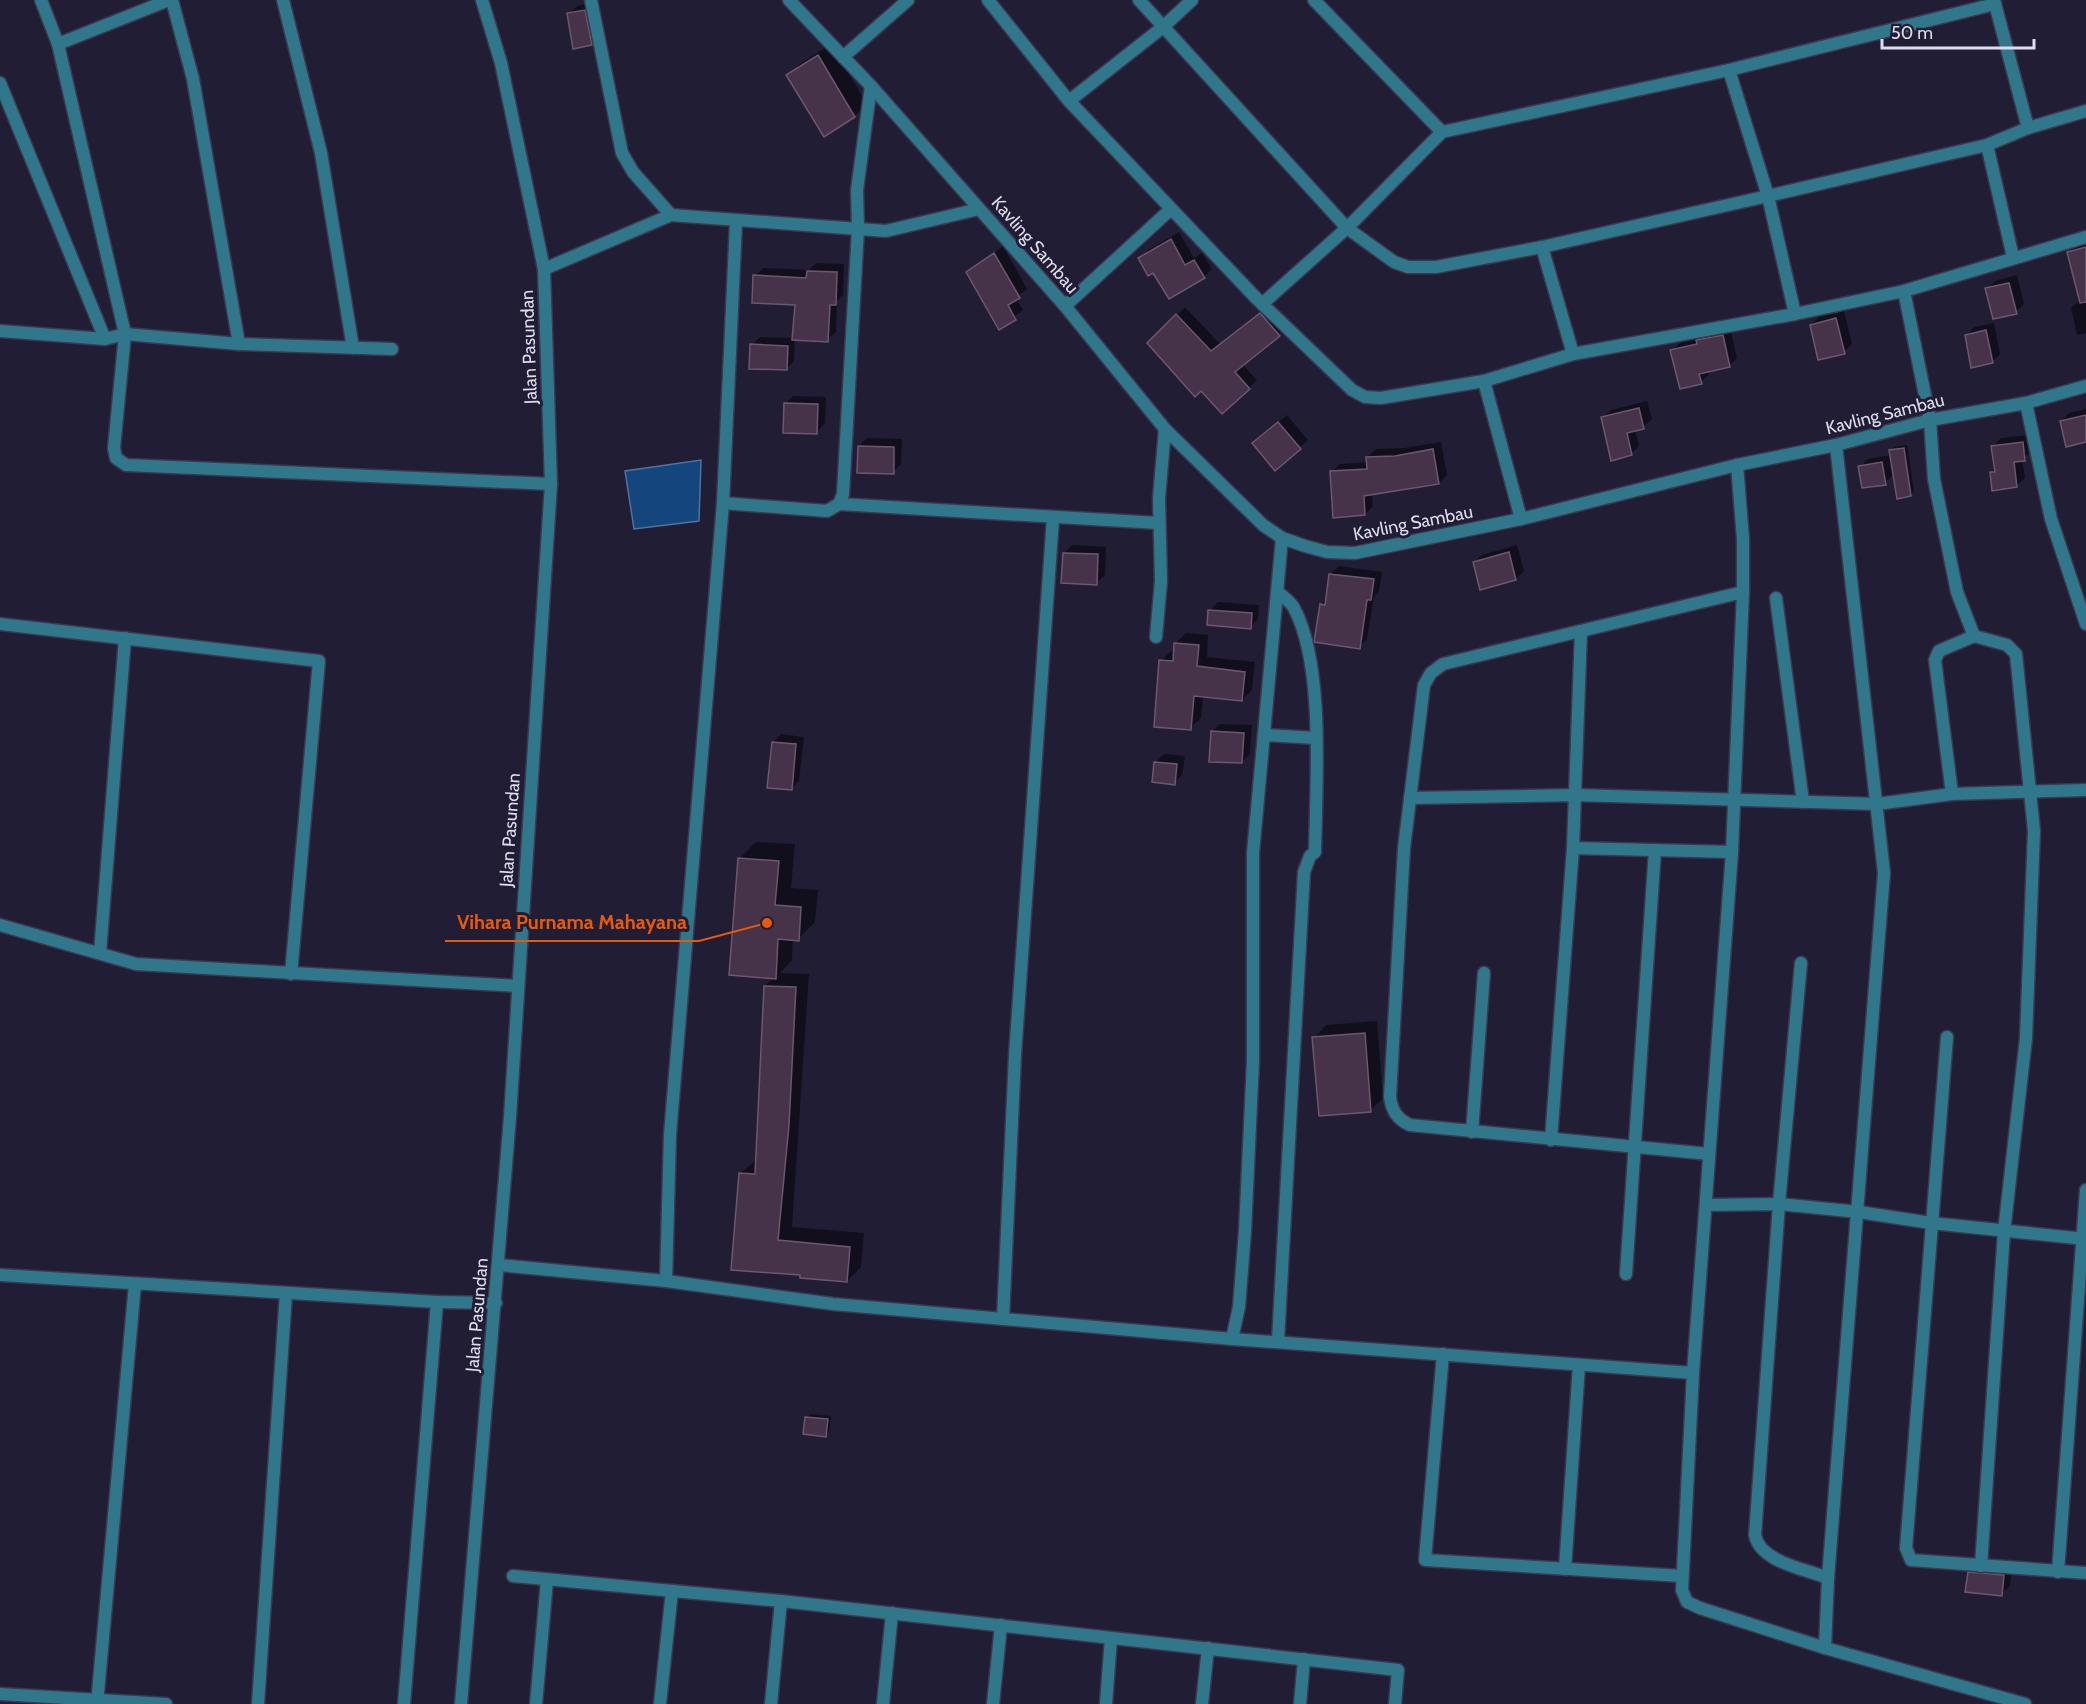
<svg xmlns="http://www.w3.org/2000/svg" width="2086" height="1704" viewBox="0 0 2086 1704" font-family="Cabin,sans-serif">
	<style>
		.water { fill: #14457d; stroke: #51739f; stroke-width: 1.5 }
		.shadow { fill: #0007 }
		.building { fill: #473349; stroke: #6d576f; stroke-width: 1.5 }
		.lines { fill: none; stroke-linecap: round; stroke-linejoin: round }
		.minor-casing { stroke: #3b384f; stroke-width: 15 }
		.tertiary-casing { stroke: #3b384f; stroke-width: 15 }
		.minor { stroke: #31778b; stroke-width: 12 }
		.tertiary { stroke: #31778b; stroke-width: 12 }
		.labels { text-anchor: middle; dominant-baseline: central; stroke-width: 6; stroke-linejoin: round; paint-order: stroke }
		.street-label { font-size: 18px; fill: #deddee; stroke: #211d35 }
		.leader { fill: none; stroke: #e8590c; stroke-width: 2 }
		.callout-dot { fill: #e8590c; stroke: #211d35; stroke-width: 2 }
		.callout-label { font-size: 20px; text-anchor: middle; font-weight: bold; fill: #e8590c; stroke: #211d35; stroke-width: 6; stroke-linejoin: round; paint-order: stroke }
	</style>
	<rect width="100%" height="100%" fill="#211d35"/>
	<polygon class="water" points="701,460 699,521 634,529 625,471"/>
	<g class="shadow">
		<polygon points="592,3 599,36 591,44 569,14 577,6"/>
		<polygon points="831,44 867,104 854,116 788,75 801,63"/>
		<polygon points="1179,232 1194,258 1202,253 1212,269 1204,277 1153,271 1140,258 1148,250"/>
		<polygon points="2086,240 2086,333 2077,335 2071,308 2081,299 2069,252 2079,242"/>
		<polygon points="1003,246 1027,289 1016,298 1023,310 999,328 968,272"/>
		<polygon points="816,263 844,264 843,295 837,301 836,332 827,340 795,338 794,361 786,369 752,345 760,337 794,338 796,303 755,276 763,268 809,270"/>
		<polygon points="2017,275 2024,304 2016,312 1987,289 1995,281"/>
		<polygon points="1268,306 1287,327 1242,364 1257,380 1249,388 1201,389 1149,343 1185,307 1220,344"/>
		<polygon points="1844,311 1852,344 1844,352 1811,325 1819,317"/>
		<polygon points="1994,323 2000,354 1992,362 1966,336 1974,327"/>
		<polygon points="1730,328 1737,358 1729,366 1708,371 1709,374 1701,382 1672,351 1680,343 1701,337 1706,333"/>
		<polygon points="793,396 826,397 825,424 816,432 785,404"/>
		<polygon points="1647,401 1652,419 1643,427 1635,429 1639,446 1631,454 1602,418 1611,410"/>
		<polygon points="2086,409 2086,440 2061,421 2069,413"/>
		<polygon points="1287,415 1308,440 1275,469 1262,436"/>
		<polygon points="2030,435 2032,451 2022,459 2025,478 2016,486 1991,473 1996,468 1993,447 2001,438"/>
		<polygon points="867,438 902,439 901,464 893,472 859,446"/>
		<polygon points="1441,442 1447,475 1439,483 1372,493 1373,506 1365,514 1331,472 1340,464 1368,462 1367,457 1376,449 1404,448"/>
		<polygon points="1907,445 1914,491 1911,495 1894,474 1885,483 1860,467 1868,459 1891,455 1894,447"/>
		<polygon points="1072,545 1106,547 1105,575 1096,583 1064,553"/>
		<polygon points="1517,545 1524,571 1516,579 1481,588 1474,563 1482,555"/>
		<polygon points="1339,566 1382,572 1379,591 1374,596 1367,639 1359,647 1321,605 1327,599 1330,574"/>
		<polygon points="1218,602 1259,605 1258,619 1250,627 1210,610"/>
		<polygon points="1186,633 1208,635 1207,657 1255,662 1252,690 1242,700 1203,696 1201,718 1190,728 1161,661 1171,651 1175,651 1176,643"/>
		<polygon points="1220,724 1252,725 1250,754 1242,762 1212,732"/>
		<polygon points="781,734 804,737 799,781 791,789 773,742"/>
		<polygon points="1164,754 1185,756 1182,775 1174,783 1156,762"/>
		<polygon points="756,842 795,844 791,888 818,890 815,922 798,939 793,939 792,960 780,973 809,974 792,1227 864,1233 861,1267 847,1281 802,1274 733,1269 740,1173 757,1160 765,986 774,977 739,859"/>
		<polygon points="1377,1021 1383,1098 1371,1110 1314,1038 1326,1025"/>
		<polygon points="810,1414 831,1416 829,1432 825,1435 807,1418"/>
		<polygon points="1977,1565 2012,1568 2010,1586 2001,1594 1969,1573"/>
	</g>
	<g class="building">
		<polygon points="585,10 592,45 573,49 567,13"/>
		<polygon points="818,55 855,117 824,137 786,75"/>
		<polygon points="1171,239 1185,265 1194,260 1205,278 1169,299 1153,273 1148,276 1138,258"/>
		<polygon points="2086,247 2086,302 2080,303 2067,252"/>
		<polygon points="994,253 1020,298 1008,305 1016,320 999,330 966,272"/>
		<polygon points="807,271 837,272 836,305 830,305 828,342 792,340 795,305 752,303 753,275 806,278"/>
		<polygon points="2009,283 2017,314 1993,319 1985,288"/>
		<polygon points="1260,313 1280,336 1235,372 1250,389 1222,414 1201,391 1195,397 1147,343 1176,314 1211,351"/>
		<polygon points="1836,318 1845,354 1818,360 1810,325"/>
		<polygon points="1986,330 1993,363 1971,368 1965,335"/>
		<polygon points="1723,335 1730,367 1699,374 1702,384 1680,389 1670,350 1697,344 1696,340"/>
		<polygon points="750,344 788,346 787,370 749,369"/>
		<polygon points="784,403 818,404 817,434 783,433"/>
		<polygon points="1639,408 1644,429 1627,433 1632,455 1611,461 1601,417"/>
		<polygon points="2086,415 2086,442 2066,447 2060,421"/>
		<polygon points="1278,422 1301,449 1275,471 1252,443"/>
		<polygon points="2023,442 2025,461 2014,462 2017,487 1992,491 1990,472 1995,472 1991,446"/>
		<polygon points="858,446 894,447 894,474 857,473"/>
		<polygon points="1904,448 1911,496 1897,499 1889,450"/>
		<polygon points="1433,449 1439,484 1364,496 1365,515 1333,518 1330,471 1367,469 1366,457 1395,456"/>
		<polygon points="1882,462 1886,485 1862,488 1858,466"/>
		<polygon points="1509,552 1516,580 1480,590 1473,562"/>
		<polygon points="1063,553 1098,554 1097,585 1061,583"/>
		<polygon points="1329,574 1374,579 1371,600 1367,600 1360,649 1314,642 1320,604 1325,605"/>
		<polygon points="1208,610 1252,613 1251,629 1207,625"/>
		<polygon points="1174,643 1199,645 1197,666 1245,672 1242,701 1194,696 1191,730 1154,727 1159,660 1173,661"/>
		<polygon points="1211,731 1244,733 1242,763 1209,762"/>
		<polygon points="772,742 796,744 792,790 767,788"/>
		<polygon points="1154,762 1177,764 1175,785 1152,782"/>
		<polygon points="738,858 779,861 775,905 801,907 799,941 778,939 776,979 729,975"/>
		<polygon points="764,986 796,987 789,1125 778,1240 850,1247 847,1282 800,1278 800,1275 731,1270 739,1173 755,1174"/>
		<polygon points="1365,1033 1371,1112 1319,1116 1312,1037"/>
		<polygon points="805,1417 828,1419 826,1437 803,1434"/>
		<polygon points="1968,1572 2004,1575 2002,1596 1965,1592"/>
	</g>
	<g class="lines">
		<defs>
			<g id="minor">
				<polyline points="41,0 58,44 125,334 114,448 116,458 126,465 551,484"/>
				<polyline points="172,0 193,79 239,344"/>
				<polyline points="283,0 321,153 353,348"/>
				<polyline points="591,0 622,153 633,172 671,215"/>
				<polyline points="789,0 871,86 1065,306 1165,429 1263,525 1282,538 1305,546 1327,552 1355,553 1521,519 1737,465 1836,445 1930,420 2026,403 2086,386"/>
				<polyline points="988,0 1069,101 1257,299 1352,390 1365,397 1381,398 1484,381 1573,354 1795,314 1904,291 2086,237"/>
				<polyline points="1139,0 1347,228 1394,262 1408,267 1436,267 1542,247 1768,196 1987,145 2028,128 2086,111"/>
				<polyline points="1314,0 1442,132"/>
				<polyline points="1994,0 2028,128"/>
				<polyline points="58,44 169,0"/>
				<polyline points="843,57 908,0"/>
				<polyline points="1729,70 1768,196 1795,314"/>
				<polyline points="0,83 105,339"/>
				<polyline points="1069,101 1163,27 1192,0"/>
				<polyline points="1987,145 2013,257"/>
				<polyline points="1542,247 1573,354"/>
				<polyline points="544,269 671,215 886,231 979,209"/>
				<polyline points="1904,291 1930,420 1934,479 1957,592 1974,636 2007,645 2016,654 2034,831 2026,1038 2004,1232 1981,1566"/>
				<polyline points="1262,304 1347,228 1442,132 1729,70 1995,4"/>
				<polyline points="1065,306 1171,209"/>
				<polyline points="0,331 105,339 125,334 239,344 392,349"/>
				<polyline points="1484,381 1521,519"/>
				<polyline points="2026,403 2051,519 2086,624"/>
				<polyline points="1737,465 1743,539 1743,592 1732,852 1693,1373 1682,1590 1687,1602 1700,1608 1825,1648 2025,1704"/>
				<polyline points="723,503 827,511 839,504 843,494 858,229 857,190 871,86"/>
				<polyline points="839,504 1158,523"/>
				<path d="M 1278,592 C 1283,597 1291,602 1294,608 C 1325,666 1316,786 1315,852 L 1310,856 L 1304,872 L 1278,1341"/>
				<polyline points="1776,598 1803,802"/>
				<polyline points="0,624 319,661 291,974"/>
				<polyline points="1156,637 1161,581 1159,498 1165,429"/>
				<polyline points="1264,735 1316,738"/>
				<polyline points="1952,794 1935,660 1939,651 1974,636"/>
				<polyline points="1410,798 1575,795 1877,804 1952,794 2086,790"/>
				<polyline points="1573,848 1732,852"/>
				<polyline points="0,925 136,964 518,986"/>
				<polyline points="100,953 125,638"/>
				<path d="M 1801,963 L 1779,1204 L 1755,1535 C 1760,1562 1805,1569 1828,1578"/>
				<polyline points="1947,1037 1906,1548 1911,1560 2086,1573"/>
				<polyline points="1472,1132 1484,973"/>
				<polyline points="1551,1140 1573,848 1581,631"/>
				<path d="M 1709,1154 L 1410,1125 C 1397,1119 1392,1111 1390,1097 L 1404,848 L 1424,685 L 1431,673 L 1443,664 L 1743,592"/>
				<polyline points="1706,1205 1779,1204 1859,1212 1931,1223 2086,1239"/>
				<polyline points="499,1265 666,1281 833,1304 1232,1339 1693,1373"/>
				<polyline points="1626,1274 1655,850"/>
				<polyline points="0,1275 437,1302 404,1704"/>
				<polyline points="666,1281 670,1135 723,503 736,222"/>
				<polyline points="437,1302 496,1303"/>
				<polyline points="1003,1319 1015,1055 1053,518"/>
				<polyline points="1232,1339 1239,1307 1245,1231 1253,1061 1253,853 1282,538"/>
				<polyline points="1443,1354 1425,1560 1682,1576"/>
				<polyline points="1565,1569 1579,1365"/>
				<polyline points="2058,1572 2086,1190"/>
				<polyline points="513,1576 781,1601 1398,1670 1395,1704"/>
				<polyline points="1825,1648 1828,1578 1884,873 1836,445"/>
				<polyline points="0,1694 166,1704"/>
				<polyline points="97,1704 135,1284"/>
				<polyline points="258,1704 286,1293"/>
				<polyline points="536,1704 547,1580"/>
				<polyline points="660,1704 672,1591"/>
				<polyline points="771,1704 781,1601"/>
				<polyline points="883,1704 892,1613"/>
				<polyline points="993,1704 1001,1625"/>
				<polyline points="1106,1704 1111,1638"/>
				<polyline points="1202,1704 1208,1648"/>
				<polyline points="1300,1704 1304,1659"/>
			</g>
			<polyline id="tertiary" points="461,1704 510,1117 551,484 544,269 501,63 482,0"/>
		</defs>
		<use href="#minor" class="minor-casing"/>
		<use href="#tertiary" class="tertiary-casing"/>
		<use href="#minor" class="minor"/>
		<use href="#tertiary" class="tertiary"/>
	</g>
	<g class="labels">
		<g class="street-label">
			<text transform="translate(1035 245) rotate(49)">Kavling Sambau</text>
			<text transform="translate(529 347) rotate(-92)">Jalan Pasundan</text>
			<text transform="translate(1885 414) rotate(-14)">Kavling Sambau</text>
			<text transform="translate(1413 523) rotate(-11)">Kavling Sambau</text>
			<text transform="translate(510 830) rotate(-86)">Jalan Pasundan</text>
			<text transform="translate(477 1315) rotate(-85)">Jalan Pasundan</text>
		</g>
	</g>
	<path class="leader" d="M767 923L699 941H445"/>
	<circle class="callout-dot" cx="767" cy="923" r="6"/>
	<g class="callout-label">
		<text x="572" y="929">Vihara Purnama Mahayana</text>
	</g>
	<path d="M1882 39v9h152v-9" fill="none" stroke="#deddee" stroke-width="3"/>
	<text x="1891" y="39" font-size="18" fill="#deddee" stroke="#211d35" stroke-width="4.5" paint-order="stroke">50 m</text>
</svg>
